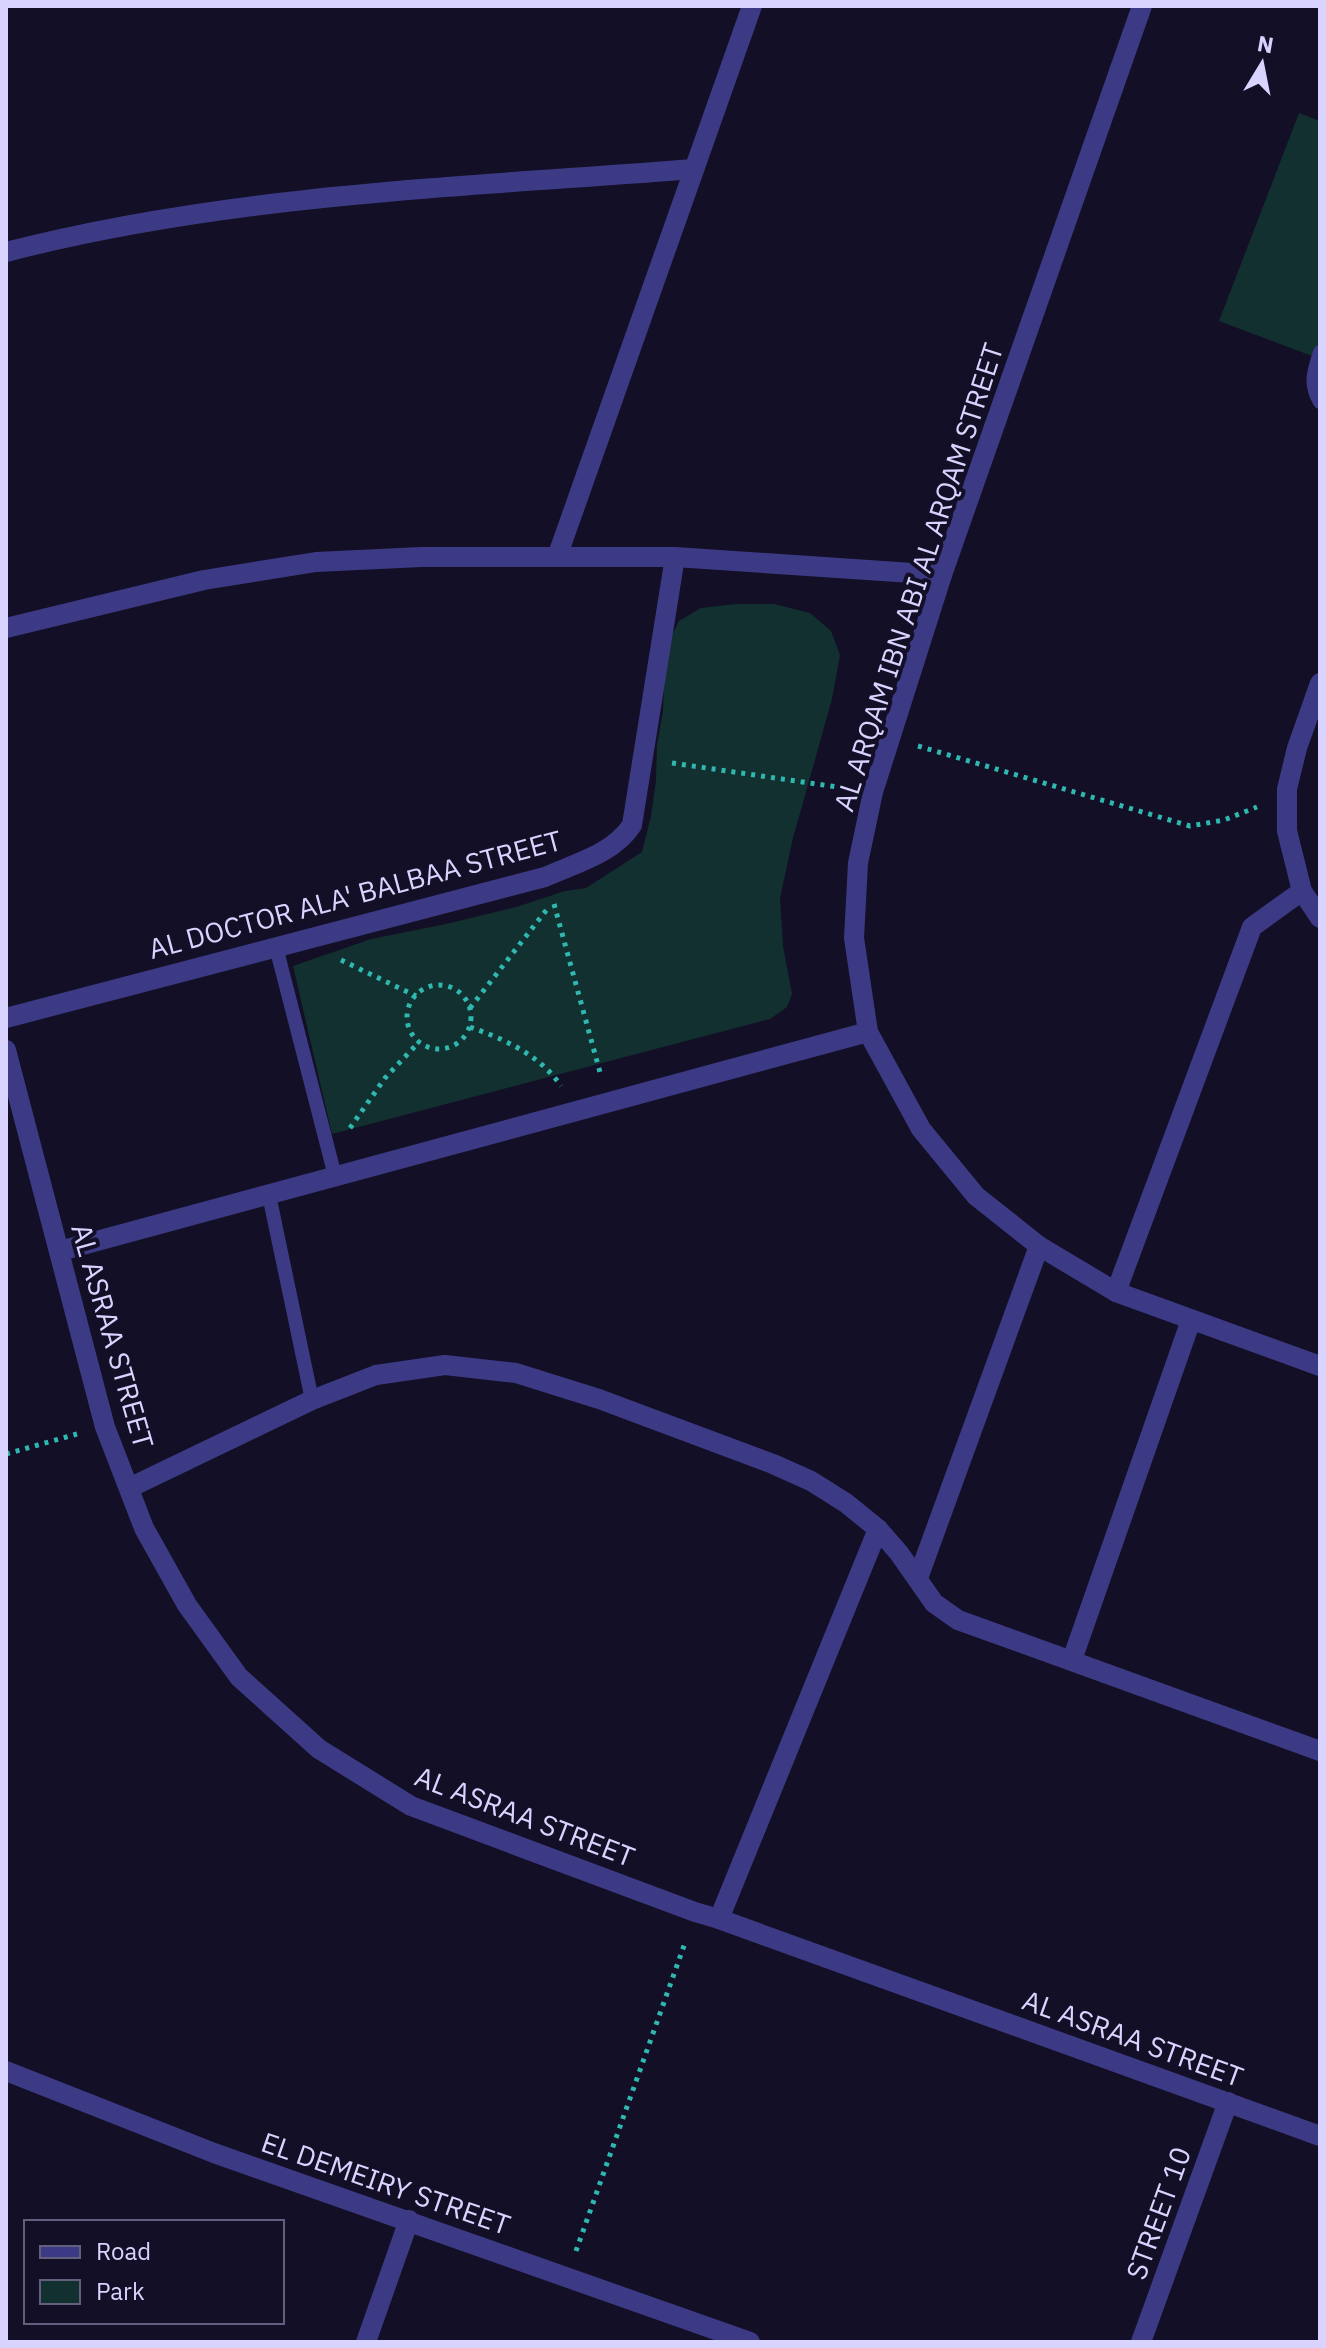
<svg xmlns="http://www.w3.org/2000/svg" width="1326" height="2348" viewBox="0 0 1326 2348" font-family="'IBM Plex Sans',sans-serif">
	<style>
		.green { fill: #12302f }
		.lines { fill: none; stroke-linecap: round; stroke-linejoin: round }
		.path { stroke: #2fb8b0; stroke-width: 5; stroke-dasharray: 4 6; stroke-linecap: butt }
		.service { stroke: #3d3a85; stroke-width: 14 }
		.minor { stroke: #3d3a85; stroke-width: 20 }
		.labels { text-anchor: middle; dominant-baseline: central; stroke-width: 8; stroke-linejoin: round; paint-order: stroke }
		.street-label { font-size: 28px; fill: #d9d4ff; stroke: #130f26 }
	</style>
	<rect width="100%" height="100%" fill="#130f26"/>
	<g class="green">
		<polygon points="1299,113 1320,121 1320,359 1219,321"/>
		<polygon points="736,604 774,604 810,613 831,631 840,655 832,699 793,838 780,898 783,946 792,994 787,1007 770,1019 332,1134 293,966 371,939 446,924 516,907 565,891 586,888 642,852 651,816 656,781 657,745 663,711 665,663 672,635 679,621 701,608"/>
	</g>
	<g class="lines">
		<g class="path">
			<polyline points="918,746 1190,826 1224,820 1257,807"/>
			<polyline points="672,763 844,788"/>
			<polyline points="554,904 601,1076"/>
			<polyline points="341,960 416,996"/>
			<circle cx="439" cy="1017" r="32"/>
			<polyline points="470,1008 548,908"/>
			<path d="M 470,1027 C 504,1039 540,1055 561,1086"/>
			<polyline points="350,1128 385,1078 419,1042"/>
			<polyline points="6,1454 77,1434"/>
			<polyline points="576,2251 686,1940"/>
		</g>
		<g class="service">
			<path d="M 1320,352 C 1314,371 1309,384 1320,402"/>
			<polyline points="276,947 335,1176"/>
			<polyline points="269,1195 312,1400"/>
		</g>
		<g class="minor">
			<polyline points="1142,6 942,575 873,792 858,863 854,938 868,1032 921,1129 976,1196 1039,1246 1116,1292 1320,1366"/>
			<path d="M 6,252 C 230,194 465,187 694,169"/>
			<polyline points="557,557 752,6"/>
			<polyline points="6,628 204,580 316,562 421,557 675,557 942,575"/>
			<polyline points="1320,683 1297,748 1287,789 1287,831 1302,891 1320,918"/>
			<path d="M 6,1018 L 545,877 C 576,863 613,854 632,825 L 675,557"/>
			<polyline points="6,1050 105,1427 144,1528 187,1605 239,1677 319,1749 411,1806 695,1912 719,1919 1320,2136"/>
			<polyline points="60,1251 868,1032"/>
			<polyline points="1116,1292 1252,927 1302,891"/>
			<polyline points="129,1488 312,1400 376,1375 445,1365 516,1373 599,1399 773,1464 811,1481 846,1503 878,1529 899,1553 934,1603 958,1620 1320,1751"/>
			<polyline points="918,1578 1039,1246"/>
			<polyline points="1072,1660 1191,1320"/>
			<polyline points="719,1919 878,1529"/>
			<polyline points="6,2071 214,2153 750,2342"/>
			<polyline points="366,2342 409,2220"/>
			<polyline points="1141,2342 1228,2102"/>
		</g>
	</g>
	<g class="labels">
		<g class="street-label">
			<text transform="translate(918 577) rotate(-72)">AL ARQAM IBN ABI AL ARQAM STREET</text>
			<text transform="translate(355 894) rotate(-15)">AL DOCTOR ALA' BALBAA STREET</text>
			<text transform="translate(113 1336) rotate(74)">AL ASRAA STREET</text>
			<text transform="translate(525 1816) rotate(21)">AL ASRAA STREET</text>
			<text transform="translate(1133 2038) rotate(20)">AL ASRAA STREET</text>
			<text transform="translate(386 2183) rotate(19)">EL DEMEIRY STREET</text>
			<text transform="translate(1158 2213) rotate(-70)">STREET 10</text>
		</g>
	</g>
	<rect width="1326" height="2348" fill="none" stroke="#d9d4ff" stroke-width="16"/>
	<rect x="24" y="2220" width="260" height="104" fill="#130f26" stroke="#625e7d" stroke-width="2"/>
	<rect x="40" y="2246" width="40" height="12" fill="#3d3a85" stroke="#625e7d" stroke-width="2"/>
	<text x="96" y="2260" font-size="24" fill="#d9d4ff">Road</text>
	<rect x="40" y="2280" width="40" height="24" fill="#12302f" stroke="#625e7d" stroke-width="2"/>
	<text x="96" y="2300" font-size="24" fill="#d9d4ff">Park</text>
	<g transform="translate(1262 64) rotate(10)" stroke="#130f26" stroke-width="6" paint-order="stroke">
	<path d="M0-6L14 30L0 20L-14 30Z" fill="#d9d4ff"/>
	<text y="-12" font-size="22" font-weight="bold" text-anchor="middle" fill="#d9d4ff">N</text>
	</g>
</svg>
